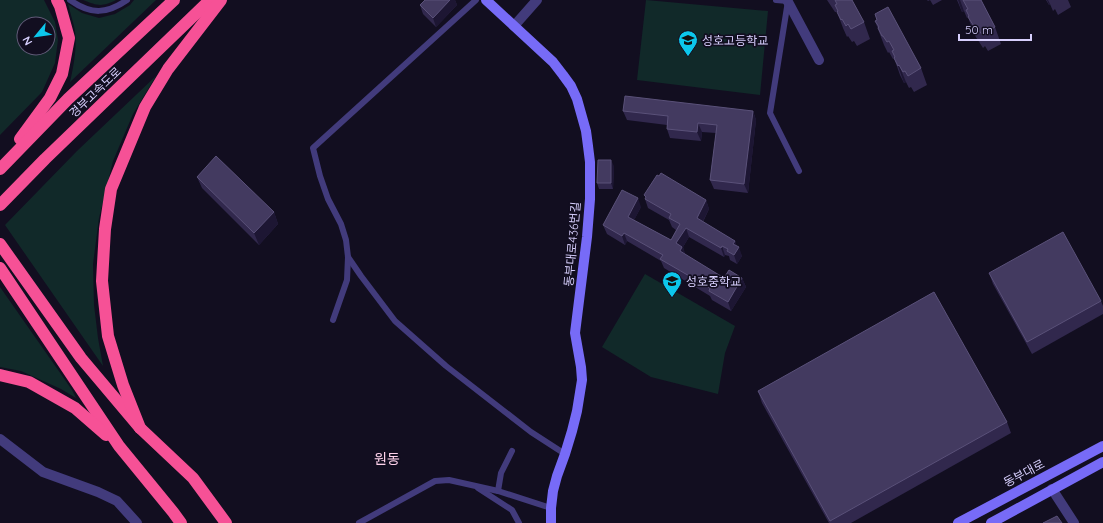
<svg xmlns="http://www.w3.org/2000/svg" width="1103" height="523" viewBox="0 0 1103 523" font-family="Quicksand,'Noto Sans KR',sans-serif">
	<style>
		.green { fill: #112929; fill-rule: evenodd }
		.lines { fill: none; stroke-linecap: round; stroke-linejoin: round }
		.lane { stroke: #423b7c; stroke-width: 6 }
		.street { stroke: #423b7c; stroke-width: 10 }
		.secondary { stroke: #776bf7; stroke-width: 10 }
		.highway { stroke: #f65196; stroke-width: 12 }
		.wall { fill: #31284d }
		.shaded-wall { fill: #1d1633 }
		.building { fill: #433a60; stroke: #5a5179 }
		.labels { text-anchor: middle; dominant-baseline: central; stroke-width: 3.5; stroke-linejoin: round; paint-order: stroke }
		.poi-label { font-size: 12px; fill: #d7cffd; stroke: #120e20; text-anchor: start }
		.street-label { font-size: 12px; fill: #d7cffd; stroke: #120e20 }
		.quarter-label { font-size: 14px; fill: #fdd1ea; stroke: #120e20 }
	</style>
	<rect width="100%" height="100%" fill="#120e20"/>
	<g class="green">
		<path d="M 0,0 L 44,0 L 55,22 L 58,40 L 55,63 L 42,92 L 0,135 ZM 24,24 L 48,24 L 48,48 L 24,48 Z"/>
		<path d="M 83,0 L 116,0 C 102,7 98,6 83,0 Z"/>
		<path d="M 134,0 L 156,0 L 70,82 C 74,64 78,44 74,26 C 72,19 70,11 68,4 L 82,13 L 99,18 L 115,14 L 130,5 Z"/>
		<polygon points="646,0 768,11 760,95 637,80"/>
		<polygon points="156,76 133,114 113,161 99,218 93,264 94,305 98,338 103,366 5,225 77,151"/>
		<polygon points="645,274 735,326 725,353 718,394 651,377 602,347"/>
		<polygon points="0,287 72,390 76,398 61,389 21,371 0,367"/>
	</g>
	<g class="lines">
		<g class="lane">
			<path d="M 70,0 C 91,15 107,14 127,0"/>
			<polyline points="776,0 788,1 770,113 799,171"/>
			<polyline points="348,257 361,276 395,321 446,366 531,432 565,454"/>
			<polyline points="333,320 347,280 348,257 346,240 341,224 328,199 320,176 313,148 476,0"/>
			<polyline points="478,488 512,510 519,523"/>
			<polyline points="498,491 501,473 512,451"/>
			<polyline points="359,523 435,481 449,480 498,491 551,508"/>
		</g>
		<g class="street">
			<polyline points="787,0 819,60"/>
			<polyline points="514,26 537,0"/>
			<polyline points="0,439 43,472 98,492 117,501 137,523"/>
			<polyline points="1052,489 1074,523"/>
		</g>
		<g class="secondary">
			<polyline points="486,0 553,62 563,75 571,86 577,99 586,131 588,146 590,162 590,199 587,237 575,333 581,367 582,380 577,411 572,431 565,454 557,476 553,491 551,508 551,523"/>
			<polyline points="958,523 1103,446"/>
			<polyline points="991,523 1103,462"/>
		</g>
		<g class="highway">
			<polyline points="20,139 50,98 62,74 69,38 60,6 57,0"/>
			<polyline points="0,169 68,99 174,0"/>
			<polyline points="0,205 45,159 210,0"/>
			<polyline points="0,244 81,358 140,428 193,478 226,523"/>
			<polyline points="0,268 119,446 173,512 181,523"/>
			<polyline points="0,375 29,382 75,408 106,435"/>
			<polyline points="140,428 123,385 108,336 102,281 105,229 111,189 145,107 168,69 221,0"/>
		</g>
	</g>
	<g class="wall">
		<polygon points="425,0 455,0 457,5 436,27 423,14 420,5"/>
		<polygon points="827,0 852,0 864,22 870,39 857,46 854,41 852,42 848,36 847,37 843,28 837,12 835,12"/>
		<polygon points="927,0 942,0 933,5 930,0 928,1"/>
		<polygon points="957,0 981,0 995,27 1001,44 988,51 985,46 983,48 974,34 968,17 967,18 964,11 962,12"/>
		<polygon points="1046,0 1068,0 1071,7 1058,15 1055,9 1053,11 1050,4 1049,5"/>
		<polygon points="875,14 921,68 927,85 914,92 911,87 909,88 906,82 904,83 900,75 894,58 893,59 889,52 888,53 884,45 875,21 877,20"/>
		<polygon points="623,111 753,111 756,120 748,193 714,189 710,180 716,133 702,132 701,141 670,138 667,129 667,125 627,120"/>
		<polygon points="614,166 613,189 599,189 597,183"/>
		<polygon points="197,177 274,212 278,224 259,245 202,188"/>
		<polygon points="644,195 706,200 709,209 703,222 735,241 736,245 742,256 737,264 730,260 729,256 725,255 724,257 689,237 683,247 685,255 724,278 742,278 746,287 731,311 712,300 710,296 664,268 661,261 627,241 625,245 607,234 603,225 641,207 634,220 671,240 676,230 672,227 669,220 648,208 645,199 646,198"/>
		<polygon points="989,273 1101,301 1103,306 1103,314 1032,354 993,284"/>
		<polygon points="758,391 1007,422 1011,433 851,523 829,523 762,403"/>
	</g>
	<g class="shaded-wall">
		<polygon points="450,0 455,0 457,5 436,27 433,18"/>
		<polygon points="958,0 960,0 964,11 962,12"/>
		<polygon points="1047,0 1048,0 1050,4 1049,5"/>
		<polygon points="899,65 906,82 904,83 898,66"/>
		<polygon points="753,111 756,120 748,193 744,184"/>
		<polygon points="698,123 702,132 701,141 697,132"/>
		<polygon points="611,160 614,166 613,189 611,183"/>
		<polygon points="638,198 641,207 631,226 628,217"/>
		<polygon points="706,200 709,209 700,227 697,218"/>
		<polygon points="274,212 278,224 259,245 254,233"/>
		<polygon points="686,228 689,237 683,247 686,256 683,260 676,243"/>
		<polygon points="624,233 627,241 625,245 622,236"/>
		<polygon points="735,241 738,249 739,247 742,256 737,264 734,255 733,244"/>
		<polygon points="722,246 725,255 724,257 721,248"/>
		<polygon points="742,278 746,287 731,311 728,302"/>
	</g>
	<g class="building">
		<polygon points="425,0 450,0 433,18 420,5"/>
		<polygon points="835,0 852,0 864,22 851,29 848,24 846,26 842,19 841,20 837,12 838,11 835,5 837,4"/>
		<polygon points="963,0 981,0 995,27 982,35 979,30 977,31 968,17 969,16 966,10 968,9"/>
		<polygon points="888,7 921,68 908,76 905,71 903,72 899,65 898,66 894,58 895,57 892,51 894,50 889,41 887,42 883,36 882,36 878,28 879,27 875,21 877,20 875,14"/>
		<polygon points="625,96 753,111 744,184 710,180 717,125 698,123 697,132 667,129 668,116 623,111"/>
		<polygon points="216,156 274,212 254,233 197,177"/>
		<polygon points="598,160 611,160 611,183 597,183"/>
		<polygon points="661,173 706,200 697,218 735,241 733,244 739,247 734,255 727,251 728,249 722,246 721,248 686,228 676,243 682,247 680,251 724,278 729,270 742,278 728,302 709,291 710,288 660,259 663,255 624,233 622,236 603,225 622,190 638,198 628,217 671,240 680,224 669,218 671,214 645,199 646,197 644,195 657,175 659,176"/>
		<polygon points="1063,232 1101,301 1027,342 989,273"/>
		<polygon points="934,292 1007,422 830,521 758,391"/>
		<polygon points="1057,516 1062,523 1043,523"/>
	</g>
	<defs>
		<symbol id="school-pin" viewBox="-11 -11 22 30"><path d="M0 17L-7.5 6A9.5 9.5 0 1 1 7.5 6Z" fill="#0cc7ec" stroke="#120e20"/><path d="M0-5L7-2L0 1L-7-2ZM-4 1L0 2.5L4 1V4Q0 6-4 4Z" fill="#111"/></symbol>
	</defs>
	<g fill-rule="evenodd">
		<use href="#school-pin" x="677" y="29" width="22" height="30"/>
		<use href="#school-pin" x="661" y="270" width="22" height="30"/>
	</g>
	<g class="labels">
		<g class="poi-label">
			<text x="702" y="40">성호고등학교</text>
			<text x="686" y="281">성호중학교</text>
		</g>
		<g class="street-label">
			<text transform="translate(95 92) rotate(-44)">경부고속도로</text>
			<text transform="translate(572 244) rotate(-85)">동부대로436번길</text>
			<text transform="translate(1024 473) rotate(-28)">동부대로</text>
		</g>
		<g class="quarter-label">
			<text x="387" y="459">원동</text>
		</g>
	</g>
	<g transform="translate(36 36) rotate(241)"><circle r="19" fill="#120e20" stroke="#615b78"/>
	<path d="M0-3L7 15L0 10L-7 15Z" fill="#0cc7ec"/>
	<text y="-6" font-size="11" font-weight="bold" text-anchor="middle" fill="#d7cffd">N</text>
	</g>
	<path d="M959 34v6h72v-6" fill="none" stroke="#d7cffd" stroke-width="2"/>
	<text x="965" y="34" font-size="12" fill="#d7cffd" stroke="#120e20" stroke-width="3" paint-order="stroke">50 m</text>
</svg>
